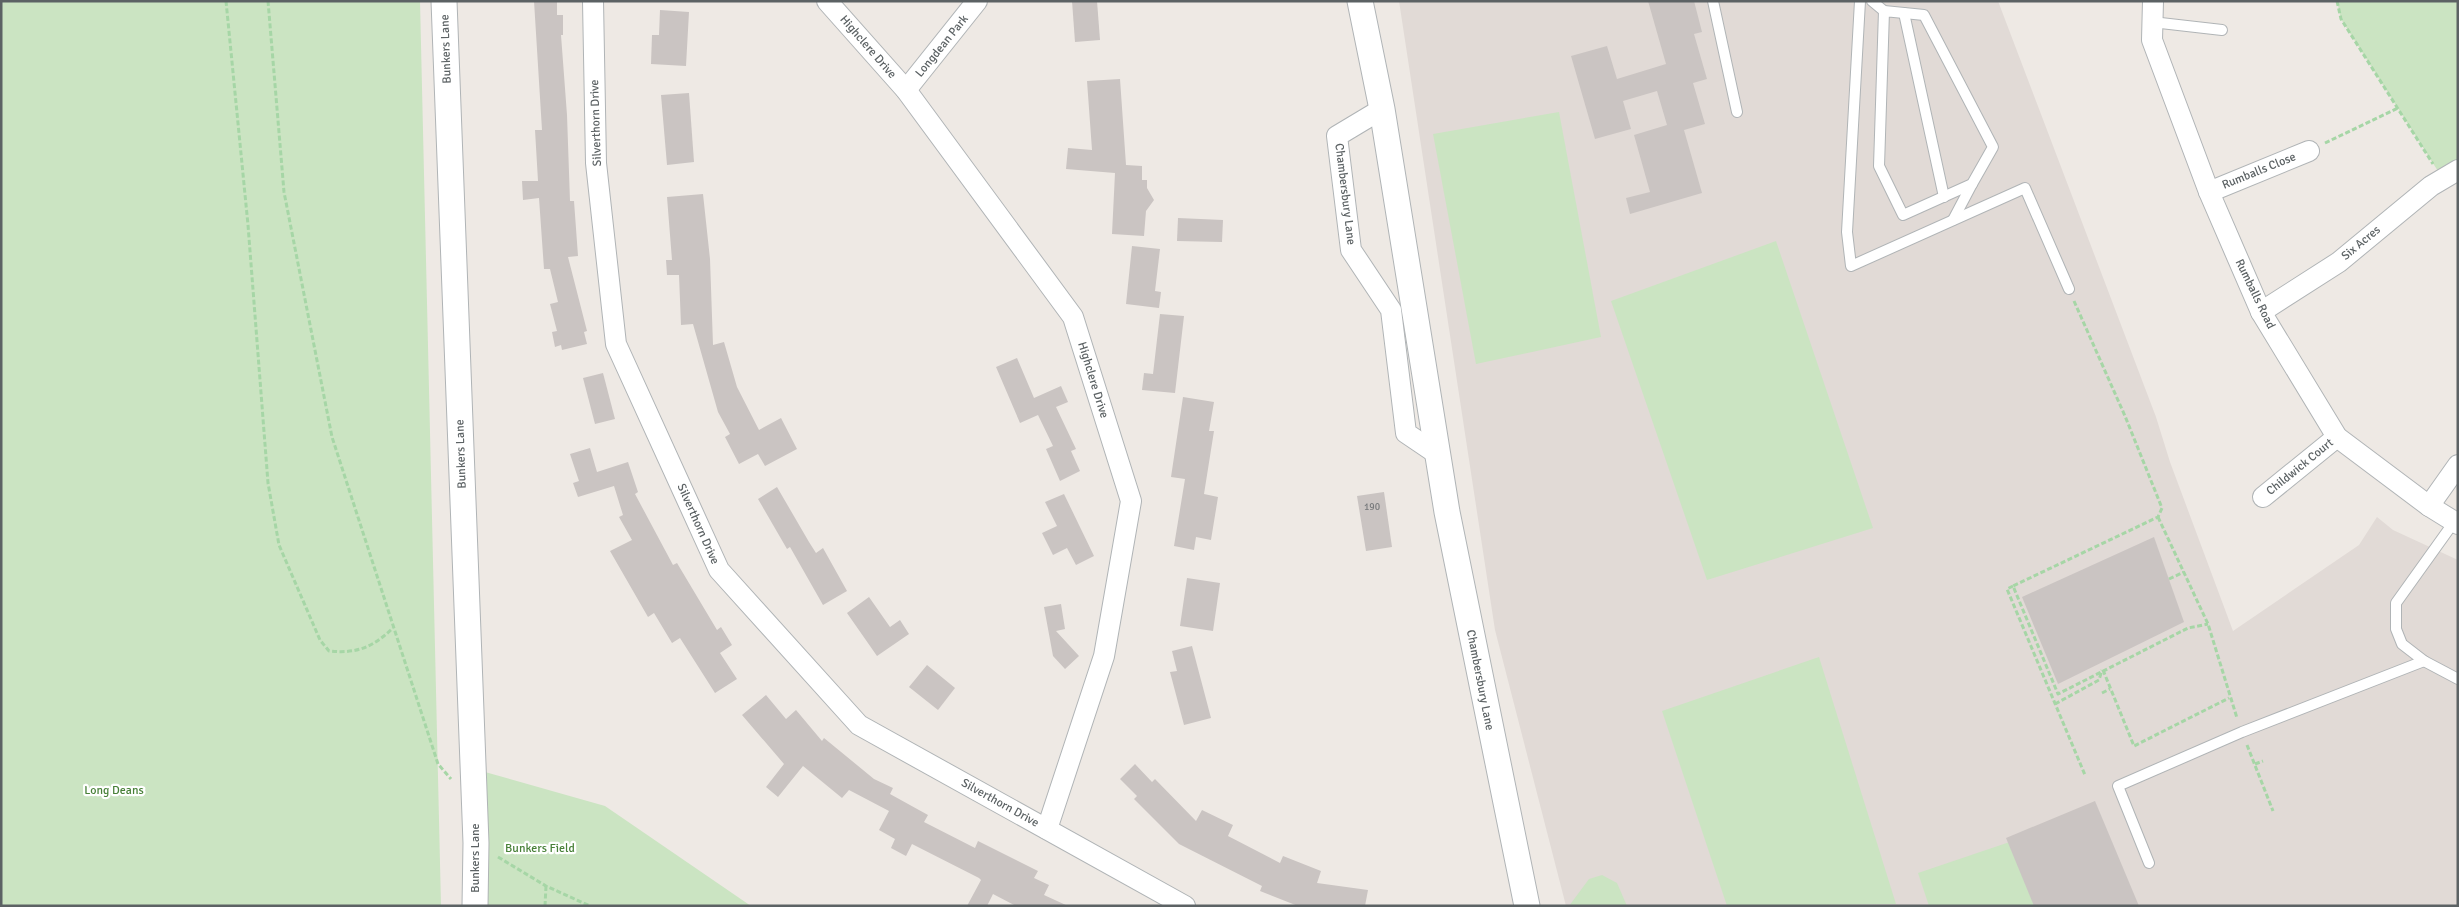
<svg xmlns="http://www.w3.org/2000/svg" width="2459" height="907" viewBox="0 0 2459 907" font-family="Signika,sans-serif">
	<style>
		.education { fill: #e1dad6 }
		.green { fill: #cbe4c2 }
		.building { fill: #cac4c2 }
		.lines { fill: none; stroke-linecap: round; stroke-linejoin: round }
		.service-casing { stroke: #b0b4b6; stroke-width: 12 }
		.minor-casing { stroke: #b0b4b6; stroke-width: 22 }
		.tertiary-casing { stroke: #b0b4b6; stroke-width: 27 }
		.path { stroke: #a6d6a6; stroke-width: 3; stroke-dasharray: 5 2.5; stroke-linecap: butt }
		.service { stroke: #fff; stroke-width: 10 }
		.minor { stroke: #fff; stroke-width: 20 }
		.tertiary { stroke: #fff; stroke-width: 25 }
		.labels { text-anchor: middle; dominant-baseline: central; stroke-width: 4.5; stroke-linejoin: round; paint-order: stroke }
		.number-label { font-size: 10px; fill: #787a7c }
		.street-label { font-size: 12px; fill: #5c6264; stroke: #fff }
		.park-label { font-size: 12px; fill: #488038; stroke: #fff }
	</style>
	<rect width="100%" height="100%" fill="#eee9e4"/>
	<polygon class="education" points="1399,1 1998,1 2156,417 2170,462 2233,631 2359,545 2377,517 2393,530 2458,560 2458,906 1566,906 1495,630"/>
	<g class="green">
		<polygon points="1,1 420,1 441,906 1,906"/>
		<polygon points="2337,1 2458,1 2458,170 2443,179 2341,19"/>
		<polygon points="1559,112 1601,337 1476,364 1433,134"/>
		<polygon points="1776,241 1873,528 1707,580 1611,301"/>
		<polygon points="1819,657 1896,904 1727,906 1662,711"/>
		<polygon points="485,772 605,806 751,906 475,906"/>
		<polygon points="2078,819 2106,906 1929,906 1918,873"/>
		<polygon points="1602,875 1617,883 1627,906 1569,906 1589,879"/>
	</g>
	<g class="building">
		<polygon points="534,1 557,1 557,15 563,15 563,35 561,35 567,115 570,201 574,201 578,256 568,257 587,331 584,332 587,344 562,350 561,345 555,347 552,332 557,331 550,304 558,302 550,269 544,269 539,198 523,200 522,181 538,181 535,130 542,130"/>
		<polygon points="1072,1 1097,1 1100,40 1075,42"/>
		<polygon points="1648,1 1694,1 1702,32 1694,34 1707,79 1693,83 1705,124 1684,130 1702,193 1630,214 1626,198 1650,192 1634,135 1667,125 1657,91 1623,101 1631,129 1595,139 1571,56 1607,46 1617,79 1666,64"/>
		<polygon points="660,10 689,12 686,66 651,64 652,35 659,35"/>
		<polygon points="1120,79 1126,165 1142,166 1142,180 1147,180 1147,188 1154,200 1146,211 1144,236 1112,234 1115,173 1066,169 1068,148 1092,150 1087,81"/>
		<polygon points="689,93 694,162 667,165 661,95"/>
		<polygon points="703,194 710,259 713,345 724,342 737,387 759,430 781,418 797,449 765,466 758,454 739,464 725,437 730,434 718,412 693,324 681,325 679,275 667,275 666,260 672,260 667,197"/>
		<polygon points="1178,218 1223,220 1222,242 1177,241"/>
		<polygon points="1132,246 1160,249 1155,291 1161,292 1159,308 1126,304"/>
		<polygon points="1160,314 1184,316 1175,393 1142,390 1144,373 1153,374"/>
		<polygon points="1017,358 1034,398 1061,386 1068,402 1056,407 1076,449 1071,451 1080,471 1060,481 1046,449 1053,446 1038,415 1020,423 996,367"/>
		<polygon points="603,373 615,419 595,424 583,378"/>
		<polygon points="1183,397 1214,402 1209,431 1214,431 1204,494 1218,497 1211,540 1196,537 1194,550 1174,546 1185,479 1171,477"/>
		<polygon points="590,448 597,472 628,462 638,492 635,494 673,565 677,563 717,630 721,627 732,645 720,653 737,679 715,693 680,638 672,643 654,613 648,617 610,551 632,540 619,517 623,515 614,486 578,497 573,483 579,481 570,454"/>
		<polygon points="777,487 809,542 816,553 823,548 847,591 823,605 790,547 787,549 758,499"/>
		<polygon points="1384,492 1392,547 1366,551 1357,496"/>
		<polygon points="1064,494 1094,556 1076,565 1067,548 1053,555 1042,533 1057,526 1045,502"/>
		<polygon points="2154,537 2184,622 2058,684 2022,597"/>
		<polygon points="1187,578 1220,583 1213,631 1180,626"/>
		<polygon points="869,597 890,627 900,620 909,634 877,656 847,613"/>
		<polygon points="1061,604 1065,629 1056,631 1079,656 1065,669 1053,656 1044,607"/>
		<polygon points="1192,646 1211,718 1184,725 1170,672 1177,671 1172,651"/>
		<polygon points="927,665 955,688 938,710 909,687"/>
		<polygon points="766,695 786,719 796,710 822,741 824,738 874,779 893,788 890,794 928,815 924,822 975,848 978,841 1038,871 1034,878 1049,885 1044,895 1068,906 1016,906 993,894 987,906 967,906 981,880 979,878 912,844 906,856 891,848 895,839 879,830 889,811 849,790 842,798 803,766 778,797 766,787 784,764 742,715"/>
		<polygon points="1135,764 1152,782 1155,779 1196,821 1202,810 1233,825 1228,836 1280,863 1283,856 1321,871 1317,883 1368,890 1365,906 1298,906 1260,891 1262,886 1179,844 1134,799 1137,796 1120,779"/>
		<polygon points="2095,801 2139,906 2034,906 2006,838"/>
	</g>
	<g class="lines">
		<defs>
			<g id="service">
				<polyline points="1713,1 1737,112"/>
				<polyline points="1860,1 1847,232 1851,266 2025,188 2069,289"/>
				<polyline points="1872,1 1884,11"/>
				<polygon points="1884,11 1924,15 1993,147 1972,184 1903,215 1879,166"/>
				<polyline points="1904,13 1944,197"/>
				<polyline points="2152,22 2222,30"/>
				<polyline points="1953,220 1972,184"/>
				<polyline points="2454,522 2396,603 2396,629 2402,644 2424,661 2458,679"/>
				<polyline points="2149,863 2118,786 2242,732 2424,661"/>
			</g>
			<g id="minor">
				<polyline points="593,1 596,163 616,344 719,570 859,725 1185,906"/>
				<polyline points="827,1 906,90 1073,317 1131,501 1104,656 1047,829"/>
				<polyline points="2153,1 2152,40 2209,192 2261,312 2337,437 2429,506 2458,524"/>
				<polyline points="906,90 977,1"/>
				<polyline points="1382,109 1337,136 1351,250 1391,310 1406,433 1437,454"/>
				<polyline points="2209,192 2309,151"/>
				<polyline points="2261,312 2339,262 2431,186 2458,170"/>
				<polyline points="2263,497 2337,437"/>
				<polyline points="2429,506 2458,465"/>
			</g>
			<g id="tertiary">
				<polyline points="444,1 476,843 475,906"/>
				<polyline points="1360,1 1382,109 1447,512 1527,906"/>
			</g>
		</defs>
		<use href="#service" class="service-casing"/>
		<use href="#minor" class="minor-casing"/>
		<use href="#tertiary" class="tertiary-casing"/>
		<g class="path">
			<path d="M 226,1 L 248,225 L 268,483 L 279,545 L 320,640 L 329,651 C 357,654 373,647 393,628"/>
			<polyline points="268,1 284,192 332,437 438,764 451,779"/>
			<polyline points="2337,1 2341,19 2433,164"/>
			<polyline points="2325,143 2398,108"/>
			<polyline points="2074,301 2125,416 2162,508 2158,517 2013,586 2058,694 2188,628 2208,624"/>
			<polyline points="2158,517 2208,624 2237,718"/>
			<polyline points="2169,579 2184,572"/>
			<polyline points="2013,586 2007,589 2085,775"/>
			<polyline points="2103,670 2134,746 2229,698"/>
			<polyline points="2102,693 2110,689"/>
			<polyline points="2055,704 2099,680 2102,670"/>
			<polyline points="2247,745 2273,811"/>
			<polyline points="2255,764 2263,761"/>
			<polyline points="498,857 546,886 590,906"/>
			<polyline points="545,906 546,886"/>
		</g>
		<use href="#service" class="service"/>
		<use href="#minor" class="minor"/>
		<use href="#tertiary" class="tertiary"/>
	</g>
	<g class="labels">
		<g class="number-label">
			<text x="1372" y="507">190</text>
		</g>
		<g class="street-label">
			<text transform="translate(942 46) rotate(-51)">Longdean Park</text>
			<text transform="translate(868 47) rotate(49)">Highclere Drive</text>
			<text transform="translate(446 49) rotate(-92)">Bunkers Lane</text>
			<text transform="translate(596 123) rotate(-92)">Silverthorn Drive</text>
			<text transform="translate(2259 171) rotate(-22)">Rumballs Close</text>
			<text transform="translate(1345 194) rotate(83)">Chambersbury Lane</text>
			<text transform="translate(2361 243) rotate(-40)">Six Acres</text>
			<text transform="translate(2255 294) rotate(64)">Rumballs Road</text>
			<text transform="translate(1093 380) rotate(73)">Highclere Drive</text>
			<text transform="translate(461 454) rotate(-92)">Bunkers Lane</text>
			<text transform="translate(2300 467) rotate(-39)">Childwick Court</text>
			<text transform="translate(698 524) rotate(66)">Silverthorn Drive</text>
			<text transform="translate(1480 680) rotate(79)">Chambersbury Lane</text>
			<text transform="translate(1000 803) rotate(29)">Silverthorn Drive</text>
			<text transform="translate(475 858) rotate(-90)">Bunkers Lane</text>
		</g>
		<g class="park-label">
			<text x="114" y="790">Long Deans</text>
			<text x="540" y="848">Bunkers Field</text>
		</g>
	</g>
	<rect width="2459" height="907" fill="none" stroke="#5c6264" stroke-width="5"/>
</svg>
